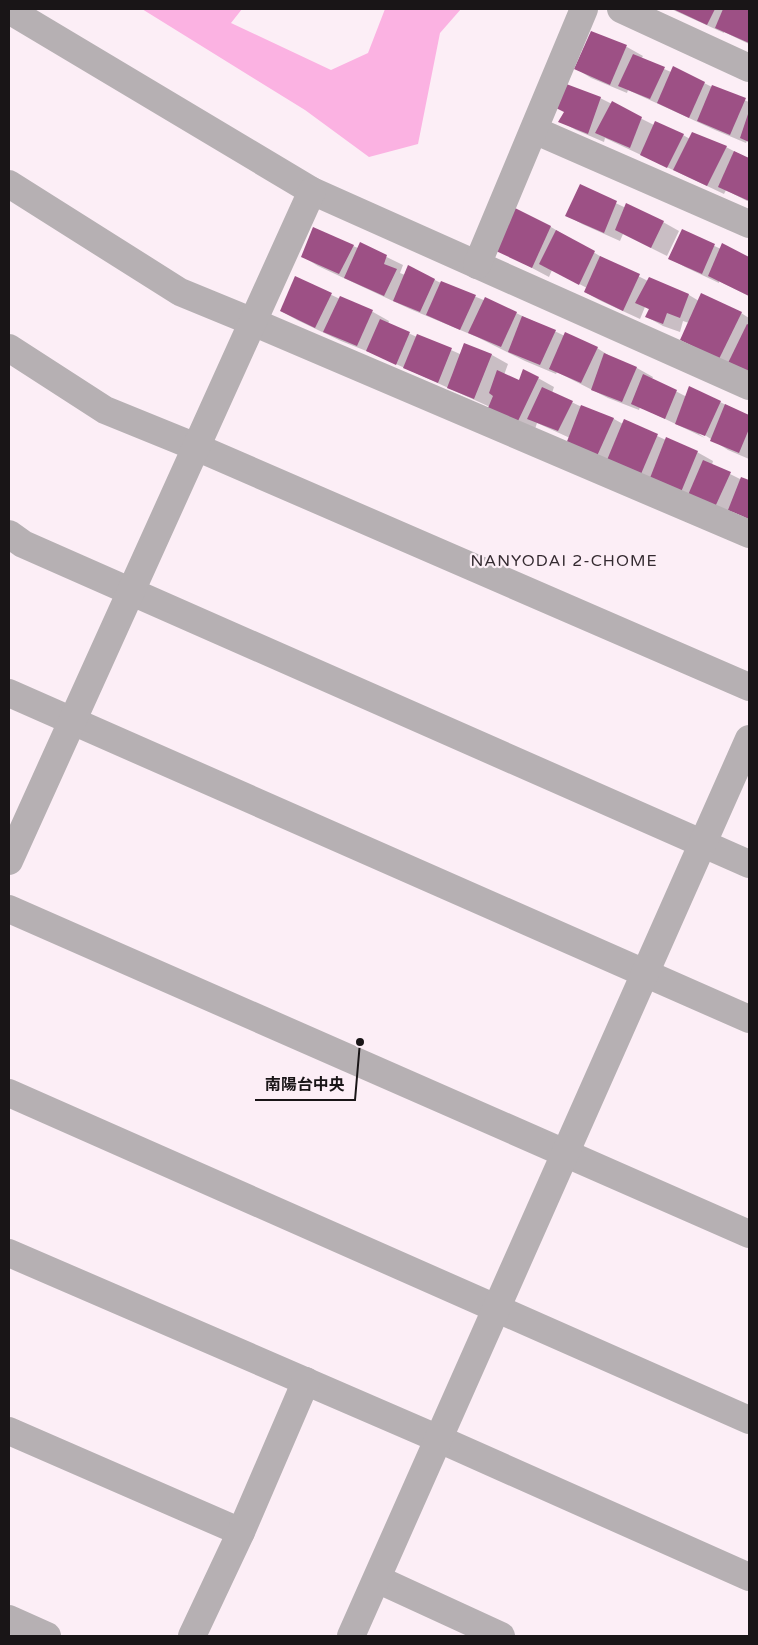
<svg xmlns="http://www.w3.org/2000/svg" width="758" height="1645" viewBox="0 0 758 1645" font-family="'Varela Round','Noto Sans JP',sans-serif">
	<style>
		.green { fill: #fbb2e2 }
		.shadow { fill: #0003 }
		.building { fill: #9d5085 }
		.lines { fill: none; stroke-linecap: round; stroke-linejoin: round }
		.minor { stroke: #b6b0b3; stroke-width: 28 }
		.labels { text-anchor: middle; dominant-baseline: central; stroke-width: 4.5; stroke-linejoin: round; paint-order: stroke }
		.neighbourhood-label { font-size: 16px; letter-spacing: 1px; fill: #352b31; stroke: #fceef6 }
		.leader { fill: none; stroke: #191517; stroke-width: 2 }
		.callout-dot { fill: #191517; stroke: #fceef6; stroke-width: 2 }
		.callout-label { font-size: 16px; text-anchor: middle; font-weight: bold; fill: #191517; stroke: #fceef6; stroke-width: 4.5; stroke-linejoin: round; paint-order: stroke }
	</style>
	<rect width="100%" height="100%" fill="#fceef6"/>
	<polygon class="green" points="142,9 242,9 231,23 331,70 368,53 385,9 461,9 440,33 418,144 369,157 305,110"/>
	<g class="shadow">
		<polygon points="671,9 749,9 749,44 724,32 724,33"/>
		<polygon points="592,32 627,47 643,56 641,59 671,72 674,68 712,87 749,102 749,142 747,141 746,143 715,130 628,90 627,93 591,78 575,68"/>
		<polygon points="600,98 654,125 683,135 690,139 726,147 749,159 749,199 747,201 749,202 726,190 724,194 605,138 604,142 576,130 560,121"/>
		<polygon points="580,186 626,208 663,222 679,231 667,256 623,234 620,241 582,224 566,215"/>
		<polygon points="513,209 551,227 610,262 648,281 689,295 699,301 741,313 749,318 749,373 697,349 689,323 683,321 680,332 663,326 647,317 650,310 645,307 640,319 601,301 585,292 587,288 552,270 549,277 496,249"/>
		<polygon points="682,231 721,249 723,245 749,258 749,296 719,281 719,283 685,267 669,258"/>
		<polygon points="360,244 403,265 400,273 405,275 408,267 441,283 516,313 565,336 597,348 613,358 637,368 653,377 652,379 687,397 720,402 749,416 749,459 728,450 700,432 699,434 705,438 640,407 639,410 608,398 557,372 556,374 525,361 477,337 410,309 318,266 302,256 353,246 358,248"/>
		<polygon points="296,278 340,299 340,297 373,312 389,321 388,324 417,337 417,335 460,354 464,344 492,355 508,364 504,375 519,381 538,378 554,387 552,393 582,407 614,419 623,424 624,421 666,440 697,452 713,461 712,465 742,480 742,478 749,481 749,520 734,511 732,515 614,465 570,438 537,423 535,429 490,407 374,354 341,341 297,320 281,311"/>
	</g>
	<g class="building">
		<polygon points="675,9 715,9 707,25 675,10"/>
		<polygon points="723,9 749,9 749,43 715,28"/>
		<polygon points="591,31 627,45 610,85 574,69"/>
		<polygon points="633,54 665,67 650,99 618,86"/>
		<polygon points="673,66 705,82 689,118 657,103"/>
		<polygon points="561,82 601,97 588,134 558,122 564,112 552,106"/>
		<polygon points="712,85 746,98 730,135 697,121"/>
		<polygon points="612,101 642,117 630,148 595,133"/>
		<polygon points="749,111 749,142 740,138"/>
		<polygon points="655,121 684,134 667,168 640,155"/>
		<polygon points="692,132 727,146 707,186 673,170"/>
		<polygon points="734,151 749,158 749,201 718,187"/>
		<polygon points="580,184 617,201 604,233 565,216"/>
		<polygon points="626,203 664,221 651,248 615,230"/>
		<polygon points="513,207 551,226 532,268 494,250"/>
		<polygon points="313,227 354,245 339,274 301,257"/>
		<polygon points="682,229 715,244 702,274 668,259"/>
		<polygon points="556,230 595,251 579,285 539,264"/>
		<polygon points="360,242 387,255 384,264 397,269 384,296 344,278"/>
		<polygon points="722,243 749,257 749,296 708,276"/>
		<polygon points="600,256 640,274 623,311 584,292"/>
		<polygon points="408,265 435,279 420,312 393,301"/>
		<polygon points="295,276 332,293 315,328 280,311"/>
		<polygon points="649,277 689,294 680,318 667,313 663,324 645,317 649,309 635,303"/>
		<polygon points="441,281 476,295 460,330 426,315"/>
		<polygon points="701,293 742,312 719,359 680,340"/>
		<polygon points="340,296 373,310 357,346 323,332"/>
		<polygon points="485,297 517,312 501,347 468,333"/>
		<polygon points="522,316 556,330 540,365 508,352"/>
		<polygon points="380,319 410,332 396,365 366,351"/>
		<polygon points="747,324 749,325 749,373 728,363"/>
		<polygon points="565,332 598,347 581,383 549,369"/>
		<polygon points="417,334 452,348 438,383 403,368"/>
		<polygon points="464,343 492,354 474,399 447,388"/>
		<polygon points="604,353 637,367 622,402 591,390"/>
		<polygon points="523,369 539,377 518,421 488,408 493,396 489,393 497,370 519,380"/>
		<polygon points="643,374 677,390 665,419 631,404"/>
		<polygon points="689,386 721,401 705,436 675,424"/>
		<polygon points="542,387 573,401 558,431 527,419"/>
		<polygon points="725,404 749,415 749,429 739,453 710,441"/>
		<polygon points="581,405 614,418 597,456 566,444"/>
		<polygon points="624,419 658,434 641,474 607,460"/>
		<polygon points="666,437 698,451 681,492 650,478"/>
		<polygon points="703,460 731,472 715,507 688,495"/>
		<polygon points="741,477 749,480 749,519 728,510"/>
	</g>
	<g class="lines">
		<g class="minor">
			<polyline points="621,9 749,68"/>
			<polyline points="9,10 312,191 749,386"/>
			<polyline points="534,130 749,224"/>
			<polyline points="9,184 180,292 253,322 749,534"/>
			<polyline points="477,265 584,9"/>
			<polyline points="9,348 105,410 196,447 749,687"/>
			<polyline points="9,534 23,544 749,864"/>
			<polyline points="9,693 749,1019"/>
			<polyline points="9,861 312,191"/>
			<polyline points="9,909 749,1234"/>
			<polyline points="9,1093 749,1420"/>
			<polyline points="9,1253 439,1439 749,1577"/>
			<polyline points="9,1431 241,1532"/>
			<polyline points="377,1579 501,1636"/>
			<polyline points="9,1619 47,1636"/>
			<polyline points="192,1636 241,1532 306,1381"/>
			<polyline points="351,1636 749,739"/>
		</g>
	</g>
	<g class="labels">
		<g class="neighbourhood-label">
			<text x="564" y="561">NANYODAI 2-CHOME</text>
		</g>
	</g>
	<path class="leader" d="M360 1042L355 1100H255"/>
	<circle class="callout-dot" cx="360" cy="1042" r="5"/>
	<g class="callout-label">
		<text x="305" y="1090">南陽台中央</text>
	</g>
	<rect width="758" height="1645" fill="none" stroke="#191517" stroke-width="20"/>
</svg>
